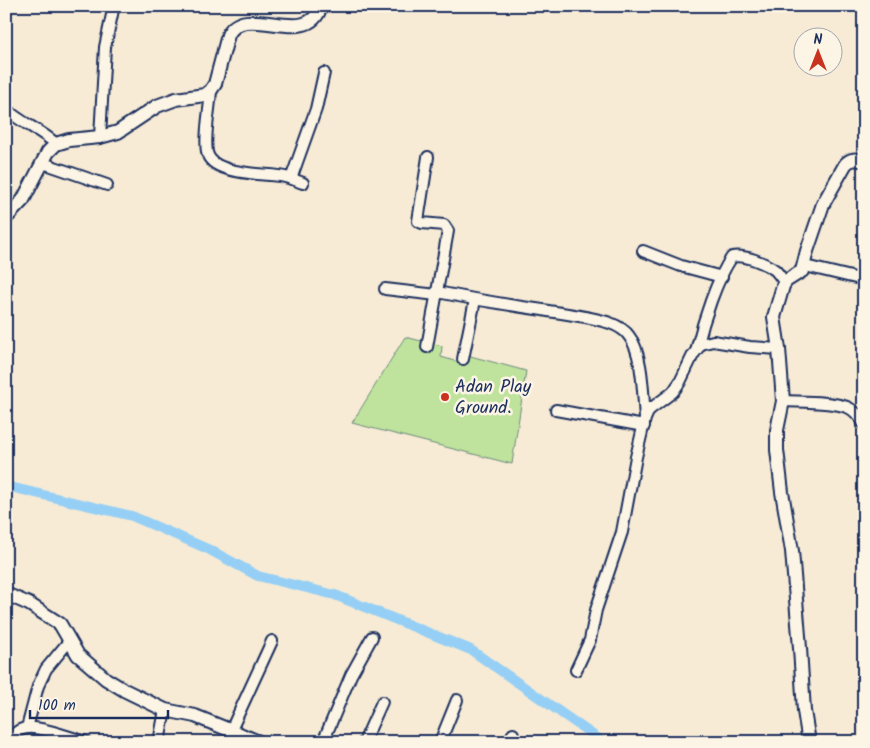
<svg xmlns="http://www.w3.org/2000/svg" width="870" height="748" viewBox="0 0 870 748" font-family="Kalam,sans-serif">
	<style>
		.green { fill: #bfe39d; stroke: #6d897e }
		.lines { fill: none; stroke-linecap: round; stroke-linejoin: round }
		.canal { stroke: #96cff5; stroke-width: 10 }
		.minor-casing { stroke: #1b2f5e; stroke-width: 14 }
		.tertiary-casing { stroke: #1b2f5e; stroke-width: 16 }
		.minor { stroke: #fcf5e5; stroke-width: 10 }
		.tertiary { stroke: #fcf5e5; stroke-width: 12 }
		.poi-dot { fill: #c8321e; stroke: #fcf5e5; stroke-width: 2 }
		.labels { text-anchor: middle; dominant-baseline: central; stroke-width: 5; stroke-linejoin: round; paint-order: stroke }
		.poi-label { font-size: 18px; fill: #1b2f5e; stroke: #fcf5e5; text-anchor: start }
	</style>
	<rect width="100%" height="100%" fill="#f7ebd5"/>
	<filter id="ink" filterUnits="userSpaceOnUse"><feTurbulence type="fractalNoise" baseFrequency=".02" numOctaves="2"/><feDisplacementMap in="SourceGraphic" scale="10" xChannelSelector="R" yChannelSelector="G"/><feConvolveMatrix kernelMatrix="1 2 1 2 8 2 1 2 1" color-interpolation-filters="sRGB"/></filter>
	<g filter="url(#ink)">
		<polygon class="green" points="405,337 442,346 441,357 458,362 463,354 526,371 512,464 352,423"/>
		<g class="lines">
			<polyline class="canal" points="6,486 132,516 210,550 258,576 335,595 471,650 603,742"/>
			<defs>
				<g id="minor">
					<path d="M 211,90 C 210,109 204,134 207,152 C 211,176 267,173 285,177 C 291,178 297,181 303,183"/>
					<path d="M 6,109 C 21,123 41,130 56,144"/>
					<polyline points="100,137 105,47 113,10"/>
					<polyline points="43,163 107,185"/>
					<polyline points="291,179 316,109 324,73"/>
					<polyline points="643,251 681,266 722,277"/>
					<polyline points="805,266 864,280"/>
					<polyline points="385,289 437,295"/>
					<path d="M 437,292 C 472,299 507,305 543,310 C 565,314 589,316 610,323 C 618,326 625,330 629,336 C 643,353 643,396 645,418"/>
					<polyline points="427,347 448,231 444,225 422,223 418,221 428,157"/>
					<path d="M 697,347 C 703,322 717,278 732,257 C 744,254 765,263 775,270 C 779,274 782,279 785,283"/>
					<polyline points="463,359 475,300"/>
					<path d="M 783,401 C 802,402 829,401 847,407 C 855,410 860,417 864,424"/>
					<polyline points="556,410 644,426"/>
					<polyline points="576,670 590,640 596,610 622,532 636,457 645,419 649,410 673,392 680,382 693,355 701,344 713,341 750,347 779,349"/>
					<polyline points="27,728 38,686 46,669 70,640"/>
					<polyline points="231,730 272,641"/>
					<path d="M 9,742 C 13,734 18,729 27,728 C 40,726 72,738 86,742"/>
					<polyline points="159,742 165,710"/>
					<polyline points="323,742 351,675 372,637"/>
					<polyline points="364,742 382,702"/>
					<polyline points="440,742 457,700"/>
					<polyline points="508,742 513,734"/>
				</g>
				<g id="tertiary">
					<path d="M 6,218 L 23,200 L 48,152 L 56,144 L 69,140 L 100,137 L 118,132 L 157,106 L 176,99 L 205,95 L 211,90 L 215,84 L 228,35 C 244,0 308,50 321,6"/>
					<polyline points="6,594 29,604 60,624 78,655 106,679 124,690 165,710 195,716 259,742"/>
					<path d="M 809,742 L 804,711 L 800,648 L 792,551 L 782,492 L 777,450 L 777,430 L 783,401 L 779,349 L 774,317 L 783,286 L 786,281 L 802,271 L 807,251 L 823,204 L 845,165 C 850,158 856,159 864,161"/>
				</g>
			</defs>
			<use href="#minor" class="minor-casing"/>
			<use href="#tertiary" class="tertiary-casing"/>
			<use href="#minor" class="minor"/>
			<use href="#tertiary" class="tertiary"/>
		</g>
	</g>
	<circle class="poi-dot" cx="445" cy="397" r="5"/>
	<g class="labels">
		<g class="poi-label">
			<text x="455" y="387">Adan Play<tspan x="455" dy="21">Ground.</tspan></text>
		</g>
	</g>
	<rect width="870" height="748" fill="none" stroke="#fcf5e5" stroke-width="25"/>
	<rect x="12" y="12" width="845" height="723" fill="none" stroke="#1b2f5e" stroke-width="2" filter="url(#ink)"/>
	<g transform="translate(818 52)"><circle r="24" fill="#fcf5e5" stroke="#a2a6af"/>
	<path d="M0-4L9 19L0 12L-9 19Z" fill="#c8321e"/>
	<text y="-8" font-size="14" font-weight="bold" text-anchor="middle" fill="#1b2f5e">N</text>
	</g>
	<path d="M30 710v8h138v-8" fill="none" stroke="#1b2f5e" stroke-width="2.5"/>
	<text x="38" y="710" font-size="15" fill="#1b2f5e" stroke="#fcf5e5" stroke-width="4" paint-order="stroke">100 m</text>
</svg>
